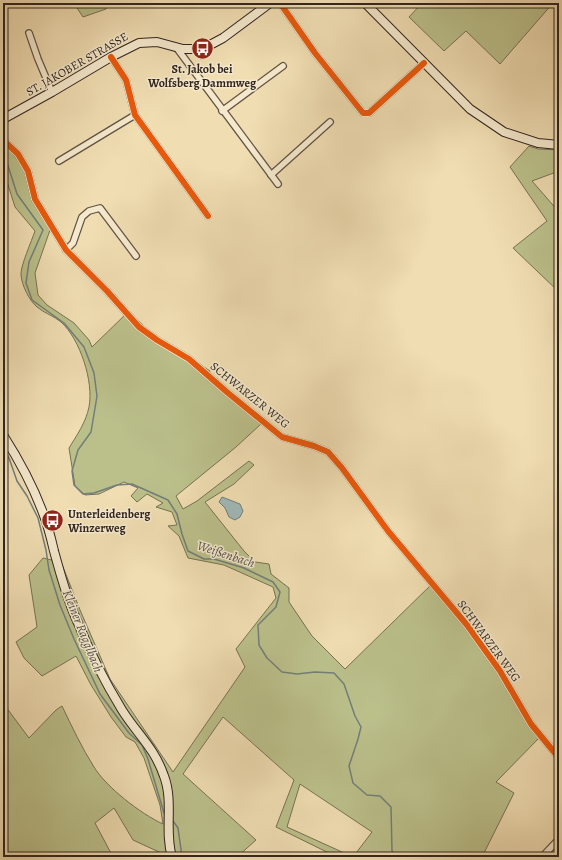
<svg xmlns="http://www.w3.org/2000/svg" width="562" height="860" viewBox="0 0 562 860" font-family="Alegreya,serif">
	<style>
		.green { fill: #bbc08b; stroke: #767255 }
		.water { fill: #9fb9b7; stroke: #737e7a }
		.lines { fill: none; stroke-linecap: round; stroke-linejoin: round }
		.stream { stroke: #737e7a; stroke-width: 1.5 }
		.minor-casing { stroke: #615344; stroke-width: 8 }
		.secondary-casing { stroke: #31251f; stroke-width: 10 }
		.minor { stroke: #f5e9cd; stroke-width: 5.5 }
		.secondary { stroke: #f5e9cd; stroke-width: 8 }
		.cycleway-casing { stroke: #f5e9cd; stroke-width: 8 }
		.cycleway { stroke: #e8590c; stroke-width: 6 }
		.labels { text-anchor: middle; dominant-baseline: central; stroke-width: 3; stroke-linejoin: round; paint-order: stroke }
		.street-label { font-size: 12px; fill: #31251f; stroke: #f5e9cd }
		.poi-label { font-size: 12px; font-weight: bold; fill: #31251f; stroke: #f5e9cd }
		.water-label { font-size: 13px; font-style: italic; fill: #52514d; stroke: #f5e9cd }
	</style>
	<rect width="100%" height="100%" fill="#f0ddb2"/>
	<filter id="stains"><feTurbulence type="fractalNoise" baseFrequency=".005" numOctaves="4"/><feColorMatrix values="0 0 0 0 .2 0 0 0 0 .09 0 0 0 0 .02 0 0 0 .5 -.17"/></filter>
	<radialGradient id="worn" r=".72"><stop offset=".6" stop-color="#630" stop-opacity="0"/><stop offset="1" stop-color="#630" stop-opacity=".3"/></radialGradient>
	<g class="green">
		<polygon points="79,3 110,3 106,9 83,17 75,5"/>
		<polygon points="422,3 553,3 500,64 466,31 444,51 409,17"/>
		<path d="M 3,143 L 7,146 L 24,169 L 32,201 L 50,230 L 35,273 L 38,295 L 47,305 L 74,323 L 89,340 L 92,347 L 129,311 L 150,332 L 210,371 L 207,378 L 261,424 L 236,447 L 176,496 L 183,509 L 197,501 L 249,461 L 254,465 L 234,484 L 205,502 L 244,551 L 255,562 L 269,564 L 271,574 L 289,588 L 289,602 L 312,636 L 345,669 L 434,582 L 502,667 L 539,738 L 496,782 L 514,793 L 482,857 L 353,857 L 372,832 L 300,784 L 287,827 L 353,857 L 337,857 L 276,827 L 294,780 L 223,717 L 183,774 L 256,840 L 237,857 L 160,857 L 159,852 L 133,840 L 114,808 L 95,823 L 113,857 L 3,857 L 3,703 L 29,738 L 56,710 L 62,706 C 72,727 82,748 94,767 C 106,787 141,814 163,824 L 160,805 L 144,758 L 135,742 L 126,737 L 111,717 L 91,685 L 76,656 L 42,676 L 24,658 L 16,642 L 37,627 L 29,575 L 43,558 L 60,562 L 63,567 L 80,610 L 110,679 L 173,772 L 245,667 L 236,649 L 276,598 L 273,587 L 224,565 L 188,558 L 179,536 L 168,526 L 177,525 L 172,512 L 156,507 L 163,503 L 147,494 L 137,502 L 131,496 L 138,488 L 124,482 L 99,494 L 85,495 L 75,486 L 69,448 C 77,435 86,422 89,407 C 94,382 80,339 61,322 C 54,316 44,313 37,307 C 29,300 22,286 21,275 C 20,267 32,240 35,231 L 15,207 L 3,169 Z"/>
		<polygon points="529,146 538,149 559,150 559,171 532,181 559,212 559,292 513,248 547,221 510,167"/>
	</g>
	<polygon class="water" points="222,497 240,504 243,511 240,517 235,520 229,517 225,508 219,502"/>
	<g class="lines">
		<g class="stream">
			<polyline points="3,150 17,194 43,230 29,262 26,283 32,300 64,323 84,347 94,373 97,396 91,432 78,450 72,471 74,485 83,494 94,493 117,485 132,484 168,500 177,514 182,534 188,551 204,559 214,559 244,568 273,582 280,592 276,607 258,625 259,645 267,658 282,672 297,674 315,672 334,673 344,684 355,716 361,727 358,739 349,766 353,783 367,795 380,796 391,807 392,851 396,857"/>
			<polyline points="3,447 9,458 17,481 27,496 38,518 46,550 49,570 60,605 74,639 100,694 129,733 142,745 148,759 164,813"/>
			<polyline points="173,821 178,828 182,857"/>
		</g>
		<defs>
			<g id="minor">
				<polyline points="280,3 315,53 363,113 369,113 424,63"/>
				<polyline points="29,33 38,59 52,92"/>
				<polyline points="176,47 278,184"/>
				<polyline points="111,57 126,80 135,115 208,216"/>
				<polyline points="222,111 283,66"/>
				<polyline points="3,140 18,154 28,171 35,199 66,250 107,291 139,327 157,340 189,359 228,393 282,437 314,446 328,452 342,468 388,531 467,625 500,671 531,724 559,758"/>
				<polyline points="59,161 135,115"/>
				<polyline points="271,175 330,122"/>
				<polyline points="66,250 73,243 82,217 89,211 100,208 136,256"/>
				<polyline points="559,814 558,819 559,825"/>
				<polyline points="542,857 559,839"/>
			</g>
			<g id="secondary">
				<polyline points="365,3 470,109 504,132 538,143 559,145"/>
				<polyline points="3,119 52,92 111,57 139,43 157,42 183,49 198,49 208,46 223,38 270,3"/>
				<path d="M 3,435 C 19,460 33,486 43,513 C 48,525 51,538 54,551 C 61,576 67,600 78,623 C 90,653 105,682 122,710 C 137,734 154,747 164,776 C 174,802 164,831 172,857"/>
			</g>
		</defs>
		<use href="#minor" class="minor-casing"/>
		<use href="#secondary" class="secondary-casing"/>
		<use href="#minor" class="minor"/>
		<use href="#secondary" class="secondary"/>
		<defs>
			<g id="cycleway">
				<polyline points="280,3 315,53 363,113 369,113 424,63"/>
				<polyline points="111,57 126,80 135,115 208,216"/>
				<polyline points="3,140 18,154 28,171 35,199 66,250 107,291 139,327 157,340 189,359 228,393 282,437 314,446 328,452 342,468 388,531 467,625 500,671 531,724 559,758"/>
			</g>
		</defs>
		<use href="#cycleway" class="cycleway-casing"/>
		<use href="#cycleway" class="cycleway"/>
	</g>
	<defs>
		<symbol id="bus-disc" viewBox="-11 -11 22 22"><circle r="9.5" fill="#8f2418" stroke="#f5e9cd"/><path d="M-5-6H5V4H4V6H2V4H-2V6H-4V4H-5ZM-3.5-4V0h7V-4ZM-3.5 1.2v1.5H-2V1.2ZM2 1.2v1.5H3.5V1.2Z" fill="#fff"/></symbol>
	</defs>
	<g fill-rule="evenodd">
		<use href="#bus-disc" x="190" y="36" width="25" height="25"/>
		<use href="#bus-disc" x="40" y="508" width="25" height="25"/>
	</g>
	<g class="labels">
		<g class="street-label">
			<text transform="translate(77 64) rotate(-30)">ST. JAKOBER STRASSE</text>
			<text transform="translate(250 395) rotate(39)">SCHWARZER WEG</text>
			<text transform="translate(489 641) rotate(54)">SCHWARZER WEG</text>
		</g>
		<g class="poi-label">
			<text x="202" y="69">St. Jakob bei<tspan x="202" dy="14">Wolfsberg Dammweg</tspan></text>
			<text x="68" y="514" text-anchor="start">Unterleidenberg<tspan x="68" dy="14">Winzerweg</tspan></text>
		</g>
		<g class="water-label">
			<text transform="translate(226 554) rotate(18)">Weißenbach</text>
			<text transform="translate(83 631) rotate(68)">Kleiner Ragglbach</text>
		</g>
	</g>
	<rect width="562" height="860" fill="none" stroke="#f0ddb2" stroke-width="16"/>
	<rect x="4" y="4" width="554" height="852" fill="none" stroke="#31251f" stroke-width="2"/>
	<rect x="8" y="8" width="546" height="844" fill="none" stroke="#31251f"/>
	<rect width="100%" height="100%" filter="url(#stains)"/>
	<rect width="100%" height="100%" fill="url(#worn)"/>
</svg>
